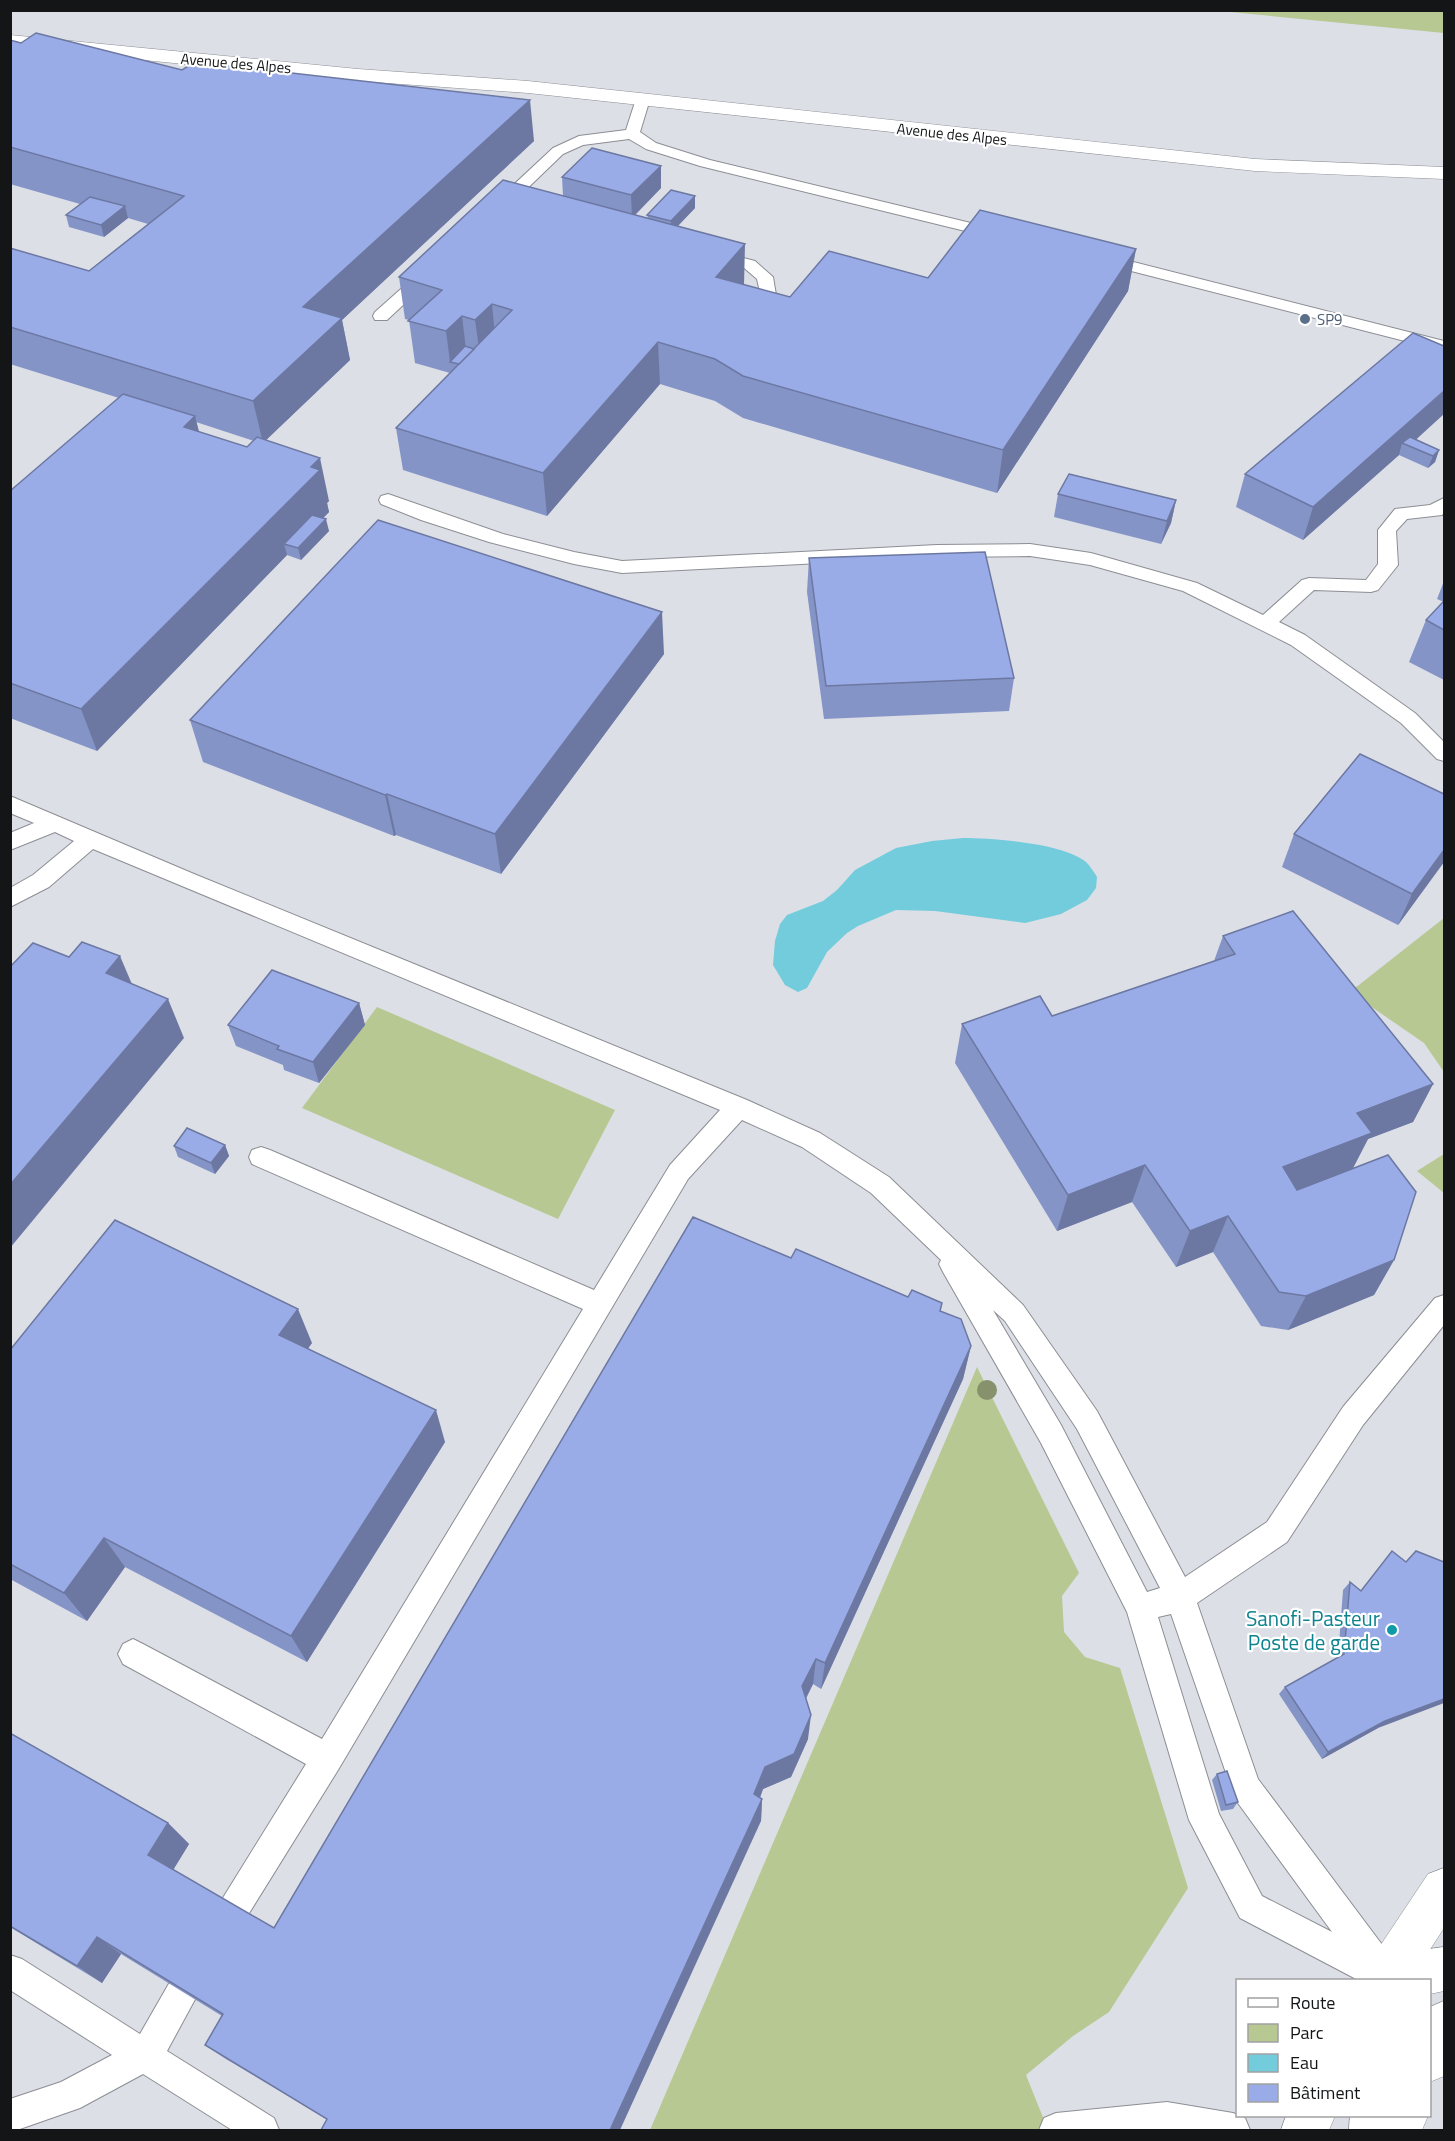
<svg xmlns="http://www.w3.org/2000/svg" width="1455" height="2141" viewBox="0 0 1455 2141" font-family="'Titillium Web',sans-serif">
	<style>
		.green { fill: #b7c892 }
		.water { fill: #73ccdc }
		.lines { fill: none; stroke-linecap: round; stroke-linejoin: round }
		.service-casing { stroke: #8c8e94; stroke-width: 2 }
		.minor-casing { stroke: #8c8e94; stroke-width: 1 }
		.secondary-casing { stroke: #8c8e94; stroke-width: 1 }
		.primary-casing { stroke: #8c8e94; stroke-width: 1 }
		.service { fill: #fff; fill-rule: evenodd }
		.minor { fill: #fff; fill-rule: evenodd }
		.secondary { fill: #fff; fill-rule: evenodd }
		.primary { fill: #fff; fill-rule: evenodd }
		.tree { fill: #87916c }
		.wall { fill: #8494c7; fill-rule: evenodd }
		.shaded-wall { fill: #6c78a2 }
		.building { fill: #9aace7; stroke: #6c78a2; stroke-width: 1.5 }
		.service-dot { fill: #5c6f8a; stroke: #fff; stroke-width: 2 }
		.culture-dot { fill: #0f9aa8; stroke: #fff; stroke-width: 2 }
		.labels { text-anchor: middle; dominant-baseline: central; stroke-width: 4.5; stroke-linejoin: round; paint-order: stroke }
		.far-street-label { font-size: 15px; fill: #141517; stroke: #fff }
		.far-service-label { font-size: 15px; fill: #4e5e75; stroke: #fff; text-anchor: start }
		.near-culture-label { font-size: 21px; fill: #0d838f; stroke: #fff; text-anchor: end }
	</style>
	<rect width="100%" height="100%" fill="#dcdfe6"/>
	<g class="green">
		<polygon points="1220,11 1444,11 1444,33"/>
		<polygon points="1444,918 1444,1072 1424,1043 1350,992"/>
		<polygon points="377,1007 615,1110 558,1219 302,1108"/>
		<polygon points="1444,1154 1444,1193 1417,1171"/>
		<polygon points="977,1367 1079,1573 1062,1596 1064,1632 1085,1657 1120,1668 1188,1888 1109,2012 1073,2036 1026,2075 1048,2130 650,2130"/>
	</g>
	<path class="water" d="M 963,838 C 992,838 1064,843 1086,862 C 1090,866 1094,872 1097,877 L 1096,888 L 1087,900 L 1061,914 L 1025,923 L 935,911 L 896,910 L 858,926 L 847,933 L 827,952 L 807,988 L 798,992 L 785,985 L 773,965 L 775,941 L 780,924 L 787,915 L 823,901 L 837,890 L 855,870 L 896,848 L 932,841 Z"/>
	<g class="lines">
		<defs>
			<g id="service">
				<polygon points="643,95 650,99 640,132 656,143 710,160 1004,231 1006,234 998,239 700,166 646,149 629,139 583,145 563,154 506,209 494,209 492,206 494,203 553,148 579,136 626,130 636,99"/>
				<polygon points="713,250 755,261 773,277 777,301 775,305 763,305 757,279 743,267 707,258 705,255"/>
				<polygon points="1102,254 1444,341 1444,351 1096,262 1094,259"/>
				<polygon points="426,270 432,272 434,275 432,278 387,320 375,320 373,316 375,312 420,272"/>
				<polygon points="388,494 503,534 574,552 622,561 937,545 1030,544 1091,553 1197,583 1263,615 1302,580 1309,578 1366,580 1378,564 1378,530 1395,509 1430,505 1444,498 1444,513 1442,515 1407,519 1396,531 1398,565 1378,590 1371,592 1314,590 1279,622 1305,635 1415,713 1444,742 1444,761 1437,759 1401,723 1291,645 1183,591 1090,565 1030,556 937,557 622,573 574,564 489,542 421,520 381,504 379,500 381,496"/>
				<path d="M 10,796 L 194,874 L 747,1100 L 820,1133 L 889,1177 L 1023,1305 L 1097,1411 L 1185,1577 L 1267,1522 L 1343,1407 L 1435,1298 L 1444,1295 L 1444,1325 L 1363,1425 L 1287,1542 L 1197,1603 L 1258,1779 L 1398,1966 L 1401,1980 L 1358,1980 L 1240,1918 L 1189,1820 L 1127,1612 L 1041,1443 L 943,1272 L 939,1264 L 941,1260 L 871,1193 L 802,1147 L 742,1120 L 688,1179 L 338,1770 L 243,1923 L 232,1928 L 221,1923 L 216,1912 L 221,1901 L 306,1764 L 123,1664 L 118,1654 L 123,1644 L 133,1639 L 143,1644 L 322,1739 L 583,1309 L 252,1164 L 249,1157 L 252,1150 L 261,1147 L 270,1150 L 594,1290 L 670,1165 L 720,1110 L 93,849 L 49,887 L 10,907 L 10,888 L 33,875 L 74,841 L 55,832 L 10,850 L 10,833 L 34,823 L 10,813 ZM 993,1310 L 1005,1321 L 1077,1429 L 1160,1588 L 1147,1592 L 1061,1425 ZM 1171,1614 L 1235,1799 L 1332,1932 L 1262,1896 L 1219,1814 L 1158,1617 Z"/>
				<polygon points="10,1955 22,1959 140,2034 171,1980 183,1976 195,1980 199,1992 167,2051 274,2118 279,2130 232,2130 143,2074 80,2108 17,2130 10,2130 10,2099 61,2082 112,2055 10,1990"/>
				<polygon points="1167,2102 1233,2113 1245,2118 1250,2130 1039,2130 1044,2118 1056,2113"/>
			</g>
			<g id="minor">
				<polygon points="1444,1947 1444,1991 1430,1994 1430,1980 1364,1980 1370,1962 1386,1955"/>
				<polygon points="1350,2116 1396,2116 1396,2130 1349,2130"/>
			</g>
			<g id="secondary">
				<polygon points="1444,1868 1444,1928 1410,1980 1362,1980 1368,1964 1428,1874"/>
				<polygon points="1444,2001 1444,2076 1430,2082 1430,2007"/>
				<polygon points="1286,2116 1335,2116 1329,2130 1281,2130"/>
				<polygon points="1380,2116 1428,2116 1422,2130 1375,2130"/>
			</g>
			<polygon id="primary" points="10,35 358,69 528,81 1255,159 1444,167 1444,179 1255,171 528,93 358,81 10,47"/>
		</defs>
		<use href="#service" class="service-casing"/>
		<use href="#minor" class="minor-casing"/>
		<use href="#secondary" class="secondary-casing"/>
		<use href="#primary" class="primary-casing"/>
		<use href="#service" class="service"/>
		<use href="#minor" class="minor"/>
		<use href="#secondary" class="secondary"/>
		<use href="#primary" class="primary"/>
	</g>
	<circle class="tree" cx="987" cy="1390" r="10"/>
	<g class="wall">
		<path d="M 10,40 L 21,43 L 182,70 L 534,141 L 342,320 L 350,360 L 266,440 L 329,501 L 327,503 L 329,512 L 323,518 L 329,531 L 301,560 L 287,555 L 97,751 L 10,718 L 10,491 L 119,398 L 10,364 L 10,248 L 89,271 L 148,224 L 128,218 L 104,237 L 69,227 L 66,215 L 80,204 L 10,184 ZM 196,422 L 254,441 L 247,447 L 199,432 Z"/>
		<polygon points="562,177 661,188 635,215 648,218 647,215 695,208 678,226 744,285 790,297 1136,249 1128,291 997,493 743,418 715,401 660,384 547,516 403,470 396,428 450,373 415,363 409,320 405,319 399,277 563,196"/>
		<polygon points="1416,439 1439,450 1435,462 1428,468 1399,455 1303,540 1236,507 1245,474"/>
		<polygon points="1058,494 1176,500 1171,523 1161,544 1054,517"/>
		<polygon points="809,558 1014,678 1009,711 824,719 807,592"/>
		<polygon points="1444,581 1444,680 1409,662 1426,620 1444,602 1437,599"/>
		<polygon points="664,654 501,874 396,835 394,836 203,762 190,720"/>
		<polygon points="1294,834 1444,862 1398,925 1282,867"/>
		<polygon points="1223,936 1433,1084 1413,1122 1368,1139 1353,1168 1394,1260 1374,1295 1288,1330 1261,1326 1213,1252 1176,1267 1132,1202 1057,1231 955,1063 962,1024 1052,1016 1214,961"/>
		<polygon points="359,1003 365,1025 319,1083 284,1070 283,1065 236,1046 228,1025"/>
		<polygon points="225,1145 229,1156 215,1174 178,1157 174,1146"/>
		<polygon points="791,1258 941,1312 971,1346 963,1379 821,1689 813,1684 806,1699 808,1739 791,1777 763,1789 760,1798 762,1799 761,1821 327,2119 226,2059 205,2045 222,2016 121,1954 102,1983 10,1927 10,1733 168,1823 189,1844 173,1870 274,1928"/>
		<polygon points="312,1343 308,1348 445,1442 307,1662 125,1567 87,1621 10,1579 10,1350"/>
		<polygon points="1350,1582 1378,1728 1322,1759 1279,1694 1285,1687 1338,1658 1343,1590"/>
		<polygon points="1217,1774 1238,1802 1233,1809 1221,1811 1212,1780"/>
	</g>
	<g class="shaded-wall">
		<polygon points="530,100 534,141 342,320 350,360 263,443 253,401 303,307"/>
		<polygon points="661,166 661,188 632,218 631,195"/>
		<polygon points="695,196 695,208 671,233 671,221"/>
		<polygon points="125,206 128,218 104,237 101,225"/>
		<polygon points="745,244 744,285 716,277"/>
		<polygon points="1136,249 1128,291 997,493 1003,450"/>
		<polygon points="492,304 496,346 481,362 475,320"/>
		<polygon points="462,316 467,358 450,362 446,331"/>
		<polygon points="658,342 660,384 547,516 543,473"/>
		<polygon points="1444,391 1444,414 1409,446 1402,443 1399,455 1303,540 1313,507"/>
		<polygon points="195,416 206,459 184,427"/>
		<polygon points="1439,450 1435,462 1428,468 1433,456"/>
		<polygon points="320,458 329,501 327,503 329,512 295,547 284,544 287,555 97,751 81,709"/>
		<polygon points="1176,500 1171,523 1161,544 1167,521"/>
		<polygon points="326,519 329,531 301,560 298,548"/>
		<polygon points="662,612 664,654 501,874 495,834"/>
		<polygon points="387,794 396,835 394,836 385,795"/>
		<polygon points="1444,850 1444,862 1398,925 1412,894"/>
		<polygon points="120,956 137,996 106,973"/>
		<polygon points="168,999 184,1038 10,1248 10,1185"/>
		<polygon points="359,1003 365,1025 319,1083 313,1062"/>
		<polygon points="1433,1084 1413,1122 1368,1139 1352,1170 1266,1203 1283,1167 1357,1113"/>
		<polygon points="225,1145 229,1156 215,1174 211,1163"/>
		<polygon points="1145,1165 1132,1202 1057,1231 1068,1195"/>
		<polygon points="1228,1216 1213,1252 1176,1267 1190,1231"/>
		<polygon points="1394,1260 1374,1295 1288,1330 1306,1296"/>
		<polygon points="298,1309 312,1343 294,1368 279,1335"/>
		<polygon points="971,1346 963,1379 821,1689 825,1663"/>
		<polygon points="436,1410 445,1442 307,1662 291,1636"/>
		<polygon points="104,1538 125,1567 87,1621 64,1593"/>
		<polygon points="816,1659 813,1684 799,1711 802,1686"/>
		<polygon points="1444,1699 1444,1703 1378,1728 1322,1759 1328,1752 1385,1721"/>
		<polygon points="811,1715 808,1739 791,1777 763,1789 753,1816 754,1794 765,1767"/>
		<polygon points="762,1799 761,1821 620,2130 610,2130"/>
		<polygon points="168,1823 189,1844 170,1875 148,1855"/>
		<polygon points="97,1937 121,1954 102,1983 77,1966"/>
	</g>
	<g class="building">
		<polygon points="36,33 182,70 195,62 530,100 303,307 342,318 253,401 10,327 10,248 89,271 184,196 10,147 10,40 21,43"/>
		<polygon points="592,148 661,166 631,195 562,177"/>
		<polygon points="503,180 745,244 716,277 790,297 829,251 928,278 980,210 1136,249 1003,450 743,376 715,359 658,342 543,473 396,428 512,310 492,304 475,320 462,316 446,331 408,321 442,290 399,277"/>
		<polygon points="671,190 695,196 671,221 647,215"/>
		<polygon points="90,197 125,206 101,225 66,215"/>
		<polygon points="1413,333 1444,346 1444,391 1313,507 1245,474"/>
		<polygon points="465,346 474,349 459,364 450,362"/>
		<polygon points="123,394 195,416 184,427 247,447 257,437 320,458 311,467 320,470 81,709 10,683 10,491"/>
		<polygon points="1410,437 1439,450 1433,456 1402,443"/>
		<polygon points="1069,474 1176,500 1167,521 1058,494"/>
		<polygon points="312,515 326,519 298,548 284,544"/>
		<polygon points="378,520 662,612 495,834 387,794 385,795 190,720"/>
		<polygon points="985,552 1014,678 826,686 809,558"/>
		<polygon points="1444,601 1444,630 1426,620"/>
		<polygon points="1360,754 1444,794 1444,850 1412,894 1294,834"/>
		<polygon points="1293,911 1433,1084 1357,1113 1372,1133 1283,1167 1297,1190 1388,1155 1416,1192 1394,1260 1306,1296 1279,1292 1228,1216 1190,1231 1145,1165 1068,1195 962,1024 1040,996 1052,1016 1235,954 1223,936"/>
		<polygon points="82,942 120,956 106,973 168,999 10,1185 10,967 33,943 69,957"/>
		<polygon points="272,970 359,1003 313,1062 277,1049 279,1046 228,1025"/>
		<polygon points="187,1128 225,1145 211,1163 174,1146"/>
		<polygon points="693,1217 791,1258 796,1249 908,1297 912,1290 942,1303 940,1311 961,1319 971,1346 825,1663 816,1659 802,1686 811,1715 794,1754 765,1767 754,1794 762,1799 610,2130 321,2130 327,2119 205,2045 223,2014 97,1937 77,1966 10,1926 10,1733 168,1823 148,1855 274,1928"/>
		<polygon points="115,1220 298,1309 279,1335 436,1410 291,1636 104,1538 64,1593 10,1564 10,1350"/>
		<polygon points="1392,1551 1406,1562 1416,1551 1444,1562 1444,1699 1385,1721 1328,1752 1285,1687 1344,1654 1350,1582 1361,1591"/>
		<polygon points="1227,1771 1238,1802 1226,1805 1217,1774"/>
	</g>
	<circle class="service-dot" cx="1305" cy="319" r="6"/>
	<circle class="culture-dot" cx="1392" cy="1630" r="6"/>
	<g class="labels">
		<g class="far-street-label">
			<text transform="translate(236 63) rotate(5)">Avenue des Alpes</text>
			<text transform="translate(952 134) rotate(6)">Avenue des Alpes</text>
		</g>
		<g class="far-service-label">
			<text x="1317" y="319">SP9</text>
		</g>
		<g class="near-culture-label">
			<text x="1380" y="1618">Sanofi-Pasteur<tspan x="1380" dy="24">Poste de garde</tspan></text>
		</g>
	</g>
	<rect width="1455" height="2141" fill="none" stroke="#141517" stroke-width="24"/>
	<rect x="1236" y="1979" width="195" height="138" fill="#ffffff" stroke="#a1a1a2" stroke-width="1.5"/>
	<rect x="1248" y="1998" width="30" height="9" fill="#ffffff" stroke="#a1a1a2" stroke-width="1.5"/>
	<text x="1290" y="2009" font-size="18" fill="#141517">Route</text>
	<rect x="1248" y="2024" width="30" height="18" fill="#b7c892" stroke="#a1a1a2" stroke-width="1.5"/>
	<text x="1290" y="2039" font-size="18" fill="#141517">Parc</text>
	<rect x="1248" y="2054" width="30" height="18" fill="#73ccdc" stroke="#a1a1a2" stroke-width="1.5"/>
	<text x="1290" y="2069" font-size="18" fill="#141517">Eau</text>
	<rect x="1248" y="2084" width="30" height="18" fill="#9aace7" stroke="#a1a1a2" stroke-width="1.5"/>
	<text x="1290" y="2099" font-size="18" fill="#141517">Bâtiment</text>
</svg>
